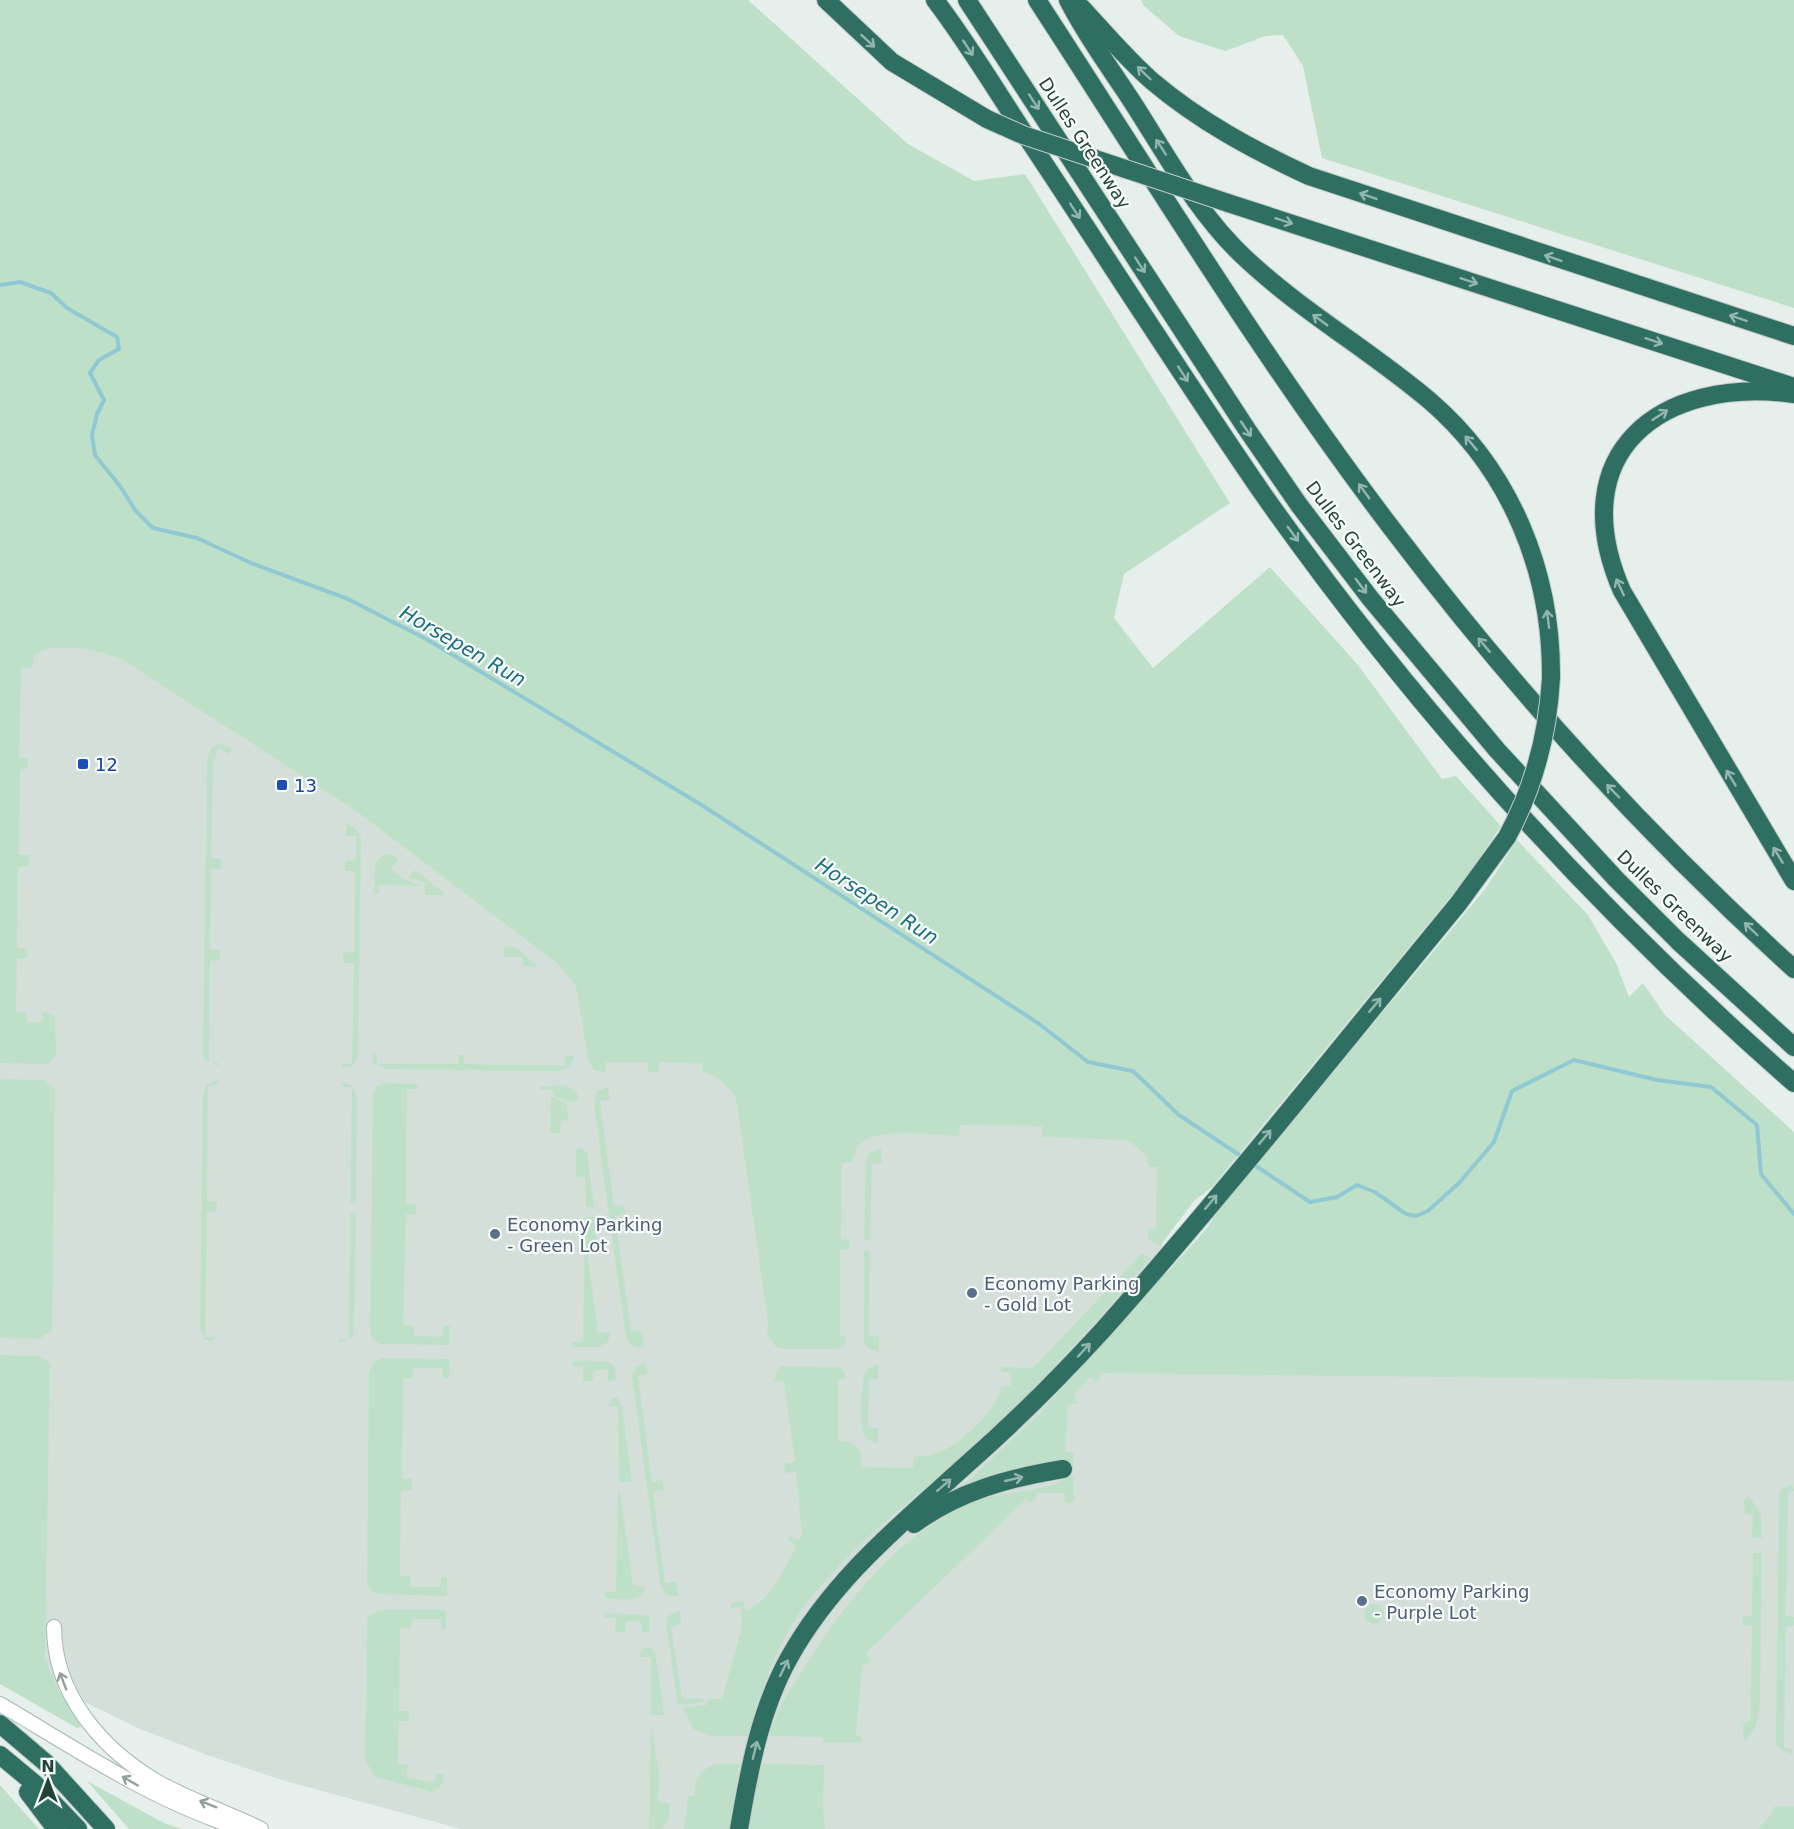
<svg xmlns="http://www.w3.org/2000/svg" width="1794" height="1829" viewBox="0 0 1794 1829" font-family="'DejaVu Sans',sans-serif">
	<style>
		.built { fill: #d4dfda }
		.green { fill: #bfe0c8 }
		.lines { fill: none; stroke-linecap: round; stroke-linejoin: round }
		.stream { stroke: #8ec9d4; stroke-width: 4 }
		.tertiary-casing { stroke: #a8b8b2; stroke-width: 16 }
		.motorway-casing { stroke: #c2cac8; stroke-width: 20 }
		.tertiary { stroke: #fff; stroke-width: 14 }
		.motorway { stroke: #2f6f62; stroke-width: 18 }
		.motorway-bridge-casing { stroke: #c2cac8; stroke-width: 20; stroke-linecap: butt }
		.motorway-bridge { stroke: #2f6f62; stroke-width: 18 }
		.oneway { stroke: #93b5ae }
		.oneway2 { stroke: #92a09c }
		.transit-dot { fill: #1a4fb4; stroke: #f7fbf9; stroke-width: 2 }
		.service-dot { fill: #5c6f8a; stroke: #f7fbf9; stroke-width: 2 }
		.labels { text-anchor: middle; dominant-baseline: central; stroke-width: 4.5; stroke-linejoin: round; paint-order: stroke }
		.street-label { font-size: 18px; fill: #24423a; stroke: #f7fbf9 }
		.transit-label { font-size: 18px; fill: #164399; stroke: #f7fbf9; text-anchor: start }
		.service-label { font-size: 18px; fill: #4e5e75; stroke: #f7fbf9; text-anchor: start }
		.water-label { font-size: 20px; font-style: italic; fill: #1c6f80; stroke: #f7fbf9 }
	</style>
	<rect width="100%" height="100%" fill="#e6efeb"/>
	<polygon class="built" points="116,643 1160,1144 1165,1364 1794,1366 1794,1829 461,1829 282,1780 210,1756 140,1729 0,1661 0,1048 12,1015 0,988 12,657 26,648"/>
	<g class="green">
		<path d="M 0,0 L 748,0 L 908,144 L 974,181 L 1025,174 L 1230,503 L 1124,574 L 1114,618 L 1153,668 L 1270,567 L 1358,665 L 1442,779 L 1456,776 L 1501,826 L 1466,878 L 1212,1187 L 1194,1201 L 1160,1246 L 1148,1238 L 1148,1229 L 1156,1229 L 1157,1167 L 1149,1167 L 1145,1154 L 1128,1140 L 1042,1137 L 1042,1126 L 960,1125 L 959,1136 C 936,1135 880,1128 862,1142 C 856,1147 854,1155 852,1162 L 842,1163 L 841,1239 L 850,1240 L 850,1249 L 840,1250 L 840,1336 L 847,1337 L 843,1347 L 837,1349 L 784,1349 L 776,1347 L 767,1335 L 768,1323 L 736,1098 C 725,1083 721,1077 702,1072 L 702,1063 L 659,1062 L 658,1073 L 648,1072 L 648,1062 L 606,1062 L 605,1072 L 594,1070 L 588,1058 L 576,986 L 558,964 L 355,810 L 123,660 C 104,651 51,639 34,656 L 32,668 L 21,668 L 19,758 L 28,759 L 27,769 L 20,769 L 19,855 L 29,855 L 29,866 L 18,867 L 17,948 L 27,948 L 27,958 L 17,958 L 16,1012 L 26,1012 L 27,1022 L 42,1022 L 42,1011 L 55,1016 L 56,1056 L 48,1064 L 0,1063 Z"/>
		<polygon points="1141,0 1794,0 1794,308 1322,158 1303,66 1283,35 1266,36 1225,51 1179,36 1144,6"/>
		<polygon points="221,743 232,748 229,754 218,748 213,763 211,858 221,859 221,869 211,869 210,950 220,950 220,960 210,961 209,1062 219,1063 219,1066 205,1060 203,1054 207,759 211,748"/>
		<polygon points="346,822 358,831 361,838 358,1058 352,1066 342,1068 342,1064 352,1064 354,963 343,963 343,953 354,952 355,871 345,871 345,861 356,860 356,836 346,836"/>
		<polygon points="1517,840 1588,915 1616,963 1629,997 1643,983 1665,1015 1794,1132 1794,1381 1100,1373 1100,1380 1095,1381 1091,1377 1074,1394 1078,1403 1067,1405 1066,1452 1074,1453 1074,1464 961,1488 1039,1414 1208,1227 1219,1209 1486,888"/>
		<polygon points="385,854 392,854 399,859 391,869 405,880 422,886 379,885 379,894 374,894 375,863"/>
		<polygon points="415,870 443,892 443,895 425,895 425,884 416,879 408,878"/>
		<polygon points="504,946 517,948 538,967 523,966 522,957 504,957"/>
		<polygon points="372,1053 377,1053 377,1064 458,1064 459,1055 464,1055 464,1064 565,1066 565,1056 574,1056 570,1067 559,1071 385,1069 374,1063"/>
		<polygon points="0,1079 44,1080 55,1090 52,1330 39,1339 0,1338"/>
		<polygon points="218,1080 218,1085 208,1086 207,1201 217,1202 217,1211 207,1212 205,1337 215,1337 212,1342 205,1339 200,1329 203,1094 207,1084"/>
		<polygon points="343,1082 352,1086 357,1097 356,1203 350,1203 352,1087 342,1087"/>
		<polygon points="385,1083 418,1084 417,1089 407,1089 406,1204 416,1204 416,1214 406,1214 403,1325 414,1326 414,1336 443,1337 443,1326 450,1326 450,1345 380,1344 373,1340 370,1332 373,1094 377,1086"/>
		<path d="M 541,1086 C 556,1086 576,1081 579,1100 L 569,1102 L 553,1095 L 553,1090 L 541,1090 Z"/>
		<path d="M 608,1087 L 610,1100 L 600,1101 L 614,1207 L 624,1205 L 625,1214 L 615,1216 L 631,1331 L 641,1330 L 644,1347 C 635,1349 630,1345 626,1338 L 594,1105 L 597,1091 Z"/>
		<polygon points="551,1096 566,1103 569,1120 561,1121 560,1133 550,1133"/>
		<polygon points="579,1148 587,1152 594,1207 586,1207 585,1178 576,1177 576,1150"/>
		<polygon points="881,1148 882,1163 872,1164 870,1240 864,1240 866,1162 868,1154"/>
		<polygon points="350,1213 356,1213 354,1329 352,1338 338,1343 339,1339 349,1339"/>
		<polygon points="585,1217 593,1217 598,1250 587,1252 598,1333 611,1332 608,1342 598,1347 572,1347 572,1342 583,1342"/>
		<polygon points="864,1250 870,1250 869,1336 879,1336 879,1352 868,1348 864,1342"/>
		<path d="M 1142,1253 L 1150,1258 L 1100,1317 L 993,1432 L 982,1436 L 969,1451 C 914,1498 855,1542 810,1599 C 779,1637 761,1690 748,1736 L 711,1736 L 693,1729 L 683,1708 L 707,1705 L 708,1699 L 722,1699 L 742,1627 L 741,1607 L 731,1608 L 730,1603 L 743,1601 L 746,1611 C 772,1600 783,1570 796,1546 L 788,1540 L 789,1536 L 799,1540 L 802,1533 L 796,1472 L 785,1473 L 784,1464 L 795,1462 L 784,1381 L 774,1382 L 777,1370 L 782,1366 L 838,1367 L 843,1370 L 846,1379 L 838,1379 L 838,1441 L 851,1442 L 861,1452 L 861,1467 L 913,1468 L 914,1457 C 924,1456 933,1455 942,1451 C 962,1443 998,1408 1001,1387 L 1011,1386 L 1011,1372 L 1001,1372 L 1001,1367 L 1033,1368 Z"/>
		<polygon points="0,1355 40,1356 50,1363 45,1658 56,1685 81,1727 77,1728 0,1684"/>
		<polygon points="383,1358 450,1359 449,1378 443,1378 442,1368 413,1368 413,1378 403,1378 402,1478 412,1479 412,1490 401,1491 400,1576 410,1576 411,1587 440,1587 441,1577 447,1577 447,1596 377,1594 370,1590 367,1582 369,1372 375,1361"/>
		<polygon points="573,1361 609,1362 615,1367 616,1380 608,1382 608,1370 594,1370 593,1381 583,1381 583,1366 573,1366"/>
		<polygon points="646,1362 648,1374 638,1376 652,1482 662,1480 664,1490 653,1492 665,1583 676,1581 678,1596 666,1595 660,1584 632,1376 636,1366"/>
		<path d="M 879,1365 L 878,1379 L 869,1380 L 868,1427 L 878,1428 L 878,1443 C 871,1442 865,1439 863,1432 C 859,1421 861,1379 867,1369 Z"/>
		<polygon points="617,1397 622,1406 632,1482 619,1482 618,1407 608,1406 612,1398"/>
		<path d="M 1071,1475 L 1074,1477 L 1074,1501 L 1070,1504 L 1065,1502 L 1065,1493 L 1037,1493 L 1036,1499 L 1030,1503 L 1026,1499 L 866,1653 L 872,1662 L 862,1665 L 856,1736 L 862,1737 L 862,1742 L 823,1742 L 822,1737 L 769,1736 C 776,1710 790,1690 804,1668 C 846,1601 897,1536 971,1503 C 1000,1490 1048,1494 1071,1475 Z"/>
		<polygon points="1793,1484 1794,1491 1788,1492 1786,1616 1794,1617 1794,1626 1786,1626 1784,1747 1793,1749 1791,1754 1782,1751 1777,1746 1776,1739 1779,1495 1781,1489"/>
		<path d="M 618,1492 L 620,1492 L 633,1585 L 646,1587 C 641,1604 619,1598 605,1598 L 605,1592 L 616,1592 Z"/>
		<polygon points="1749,1496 1761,1514 1762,1538 1752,1538 1753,1515 1745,1514 1744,1500"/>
		<polygon points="1753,1553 1762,1553 1760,1705 1756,1726 1747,1740 1744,1740 1742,1722 1750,1722 1752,1626 1742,1625 1742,1617 1752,1616"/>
		<circle cx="1374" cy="1614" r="10"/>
		<polygon points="380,1610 446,1610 446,1629 441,1629 441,1619 412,1619 411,1628 400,1628 399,1711 409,1711 409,1721 399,1721 398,1764 408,1765 406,1777 434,1783 437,1773 444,1775 441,1786 433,1792 376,1777 365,1760 367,1620 369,1615"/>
		<polygon points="680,1610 681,1624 671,1627 682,1698 703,1699 703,1702 678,1705 666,1624 668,1616"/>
		<polygon points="605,1613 646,1615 650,1618 650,1631 642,1633 641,1622 626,1621 626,1632 615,1632 616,1618 605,1618"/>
		<polygon points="645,1647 649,1647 655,1652 664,1715 651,1715 651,1657 641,1657 640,1653"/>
		<polygon points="651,1724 659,1774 658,1802 670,1803 669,1819 661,1829 649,1829"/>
		<path d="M 716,1764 L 740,1764 L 729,1829 L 684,1829 L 688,1796 L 694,1796 C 695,1779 699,1770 716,1764 Z"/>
		<polygon points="761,1764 824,1765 823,1806 825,1829 749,1829"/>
		<polygon points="87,1781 164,1823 182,1829 129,1829"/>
		<polygon points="0,1785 39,1829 0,1829"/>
		<polygon points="1775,1806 1794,1806 1794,1829 1758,1829 1770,1816"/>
	</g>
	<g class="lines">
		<g class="stream">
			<polyline points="0,285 20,282 51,293 67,308 117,337 119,349 99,360 90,373 104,400 97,414 92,435 95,455 120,486 135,510 153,528 197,538 251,563 348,599 428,640 700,804 1038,1023 1088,1062 1133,1071 1179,1115 1244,1158"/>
			<polyline points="1253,1164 1310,1202 1337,1197 1357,1185 1375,1192 1406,1214 1416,1216 1428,1211 1460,1182 1494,1142 1512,1091 1574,1060 1657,1080 1711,1087 1757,1125 1761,1174 1794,1214"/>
		</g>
		<defs>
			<g id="tertiary">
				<path d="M 54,1627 C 54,1694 101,1748 156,1781 C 189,1800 227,1812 261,1829"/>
				<path d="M 0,1704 C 78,1750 154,1802 242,1829"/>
			</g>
			<g id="motorway">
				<polyline points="826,0 892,62 987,119"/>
				<path d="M 935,0 C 970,46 1000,97 1032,145 C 1109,261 1184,379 1263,494 C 1416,711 1594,908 1794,1083"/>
				<polyline points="967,0 1246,428 1299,505 1370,598 1497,750 1616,879 1678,941 1794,1047"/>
				<path d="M 1037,0 C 1153,178 1264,361 1393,530 C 1513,688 1647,836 1794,969"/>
				<path d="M 1068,0 C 1086,36 1111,69 1133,103 C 1167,156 1198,214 1244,257 C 1301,311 1370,350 1430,401 C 1511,471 1552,572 1551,678"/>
				<path d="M 1082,8 C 1105,33 1127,59 1152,81 C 1199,121 1253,150 1309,176 L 1794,336"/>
				<polyline points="1228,203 1791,386"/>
				<path d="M 1794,394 C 1660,376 1562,453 1622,591 L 1794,881"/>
				<path d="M 914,1524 C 959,1491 1009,1478 1063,1469"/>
				<polyline points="0,1724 46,1763 106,1829"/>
				<polyline points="0,1755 35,1784 78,1829"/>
				<polyline points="28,1792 56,1829"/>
				<path d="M 739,1829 C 749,1771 760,1710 789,1658 C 833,1579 900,1525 966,1465 C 1014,1423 1059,1378 1102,1331 C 1225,1193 1340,1047 1458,904 L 1507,837"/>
			</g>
		</defs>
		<use href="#tertiary" class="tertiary-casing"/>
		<use href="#motorway" class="motorway-casing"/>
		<use href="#tertiary" class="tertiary"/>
		<use href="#motorway" class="motorway"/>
		<defs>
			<g id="motorway-bridge">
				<polyline points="987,119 1023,135 1228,203"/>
				<path d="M 1507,837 C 1534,787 1548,734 1551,678"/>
			</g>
		</defs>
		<use href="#motorway-bridge" class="motorway-bridge-casing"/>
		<use href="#motorway-bridge" class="motorway-bridge"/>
	</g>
	<defs><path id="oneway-shaft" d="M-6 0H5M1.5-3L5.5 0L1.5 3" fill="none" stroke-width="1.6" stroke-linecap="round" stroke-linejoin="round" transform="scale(1.5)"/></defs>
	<g class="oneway">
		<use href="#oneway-shaft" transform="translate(868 41) rotate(42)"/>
		<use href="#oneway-shaft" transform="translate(968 48) rotate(57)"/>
		<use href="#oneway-shaft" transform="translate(1144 73) rotate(-136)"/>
		<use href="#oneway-shaft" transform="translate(1034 102) rotate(57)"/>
		<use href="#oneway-shaft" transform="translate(1161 147) rotate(-123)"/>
		<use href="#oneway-shaft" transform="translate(1368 196) rotate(-161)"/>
		<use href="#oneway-shaft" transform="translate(1075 211) rotate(57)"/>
		<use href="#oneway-shaft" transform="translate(1284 221) rotate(18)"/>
		<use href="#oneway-shaft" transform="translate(1553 258) rotate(-161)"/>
		<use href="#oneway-shaft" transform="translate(1140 265) rotate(57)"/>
		<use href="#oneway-shaft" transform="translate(1469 281) rotate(18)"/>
		<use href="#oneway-shaft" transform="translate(1738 318) rotate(-162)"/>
		<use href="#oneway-shaft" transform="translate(1320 320) rotate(-144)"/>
		<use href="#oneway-shaft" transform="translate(1654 341) rotate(18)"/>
		<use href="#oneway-shaft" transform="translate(1183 374) rotate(57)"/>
		<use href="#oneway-shaft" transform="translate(1660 415) rotate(-33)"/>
		<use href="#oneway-shaft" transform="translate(1246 429) rotate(56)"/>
		<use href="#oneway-shaft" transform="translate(1471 443) rotate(-130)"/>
		<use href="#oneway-shaft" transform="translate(1364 491) rotate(-126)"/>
		<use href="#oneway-shaft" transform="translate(1293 534) rotate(54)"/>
		<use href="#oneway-shaft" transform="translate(1361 586) rotate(53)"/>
		<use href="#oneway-shaft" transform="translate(1620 587) rotate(-115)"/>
		<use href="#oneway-shaft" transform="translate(1548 619) rotate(-97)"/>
		<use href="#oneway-shaft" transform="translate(1484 645) rotate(-130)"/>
		<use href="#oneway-shaft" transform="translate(1731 778) rotate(-121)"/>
		<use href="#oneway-shaft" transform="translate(1613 791) rotate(-134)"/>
		<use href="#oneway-shaft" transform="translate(1778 855) rotate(-121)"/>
		<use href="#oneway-shaft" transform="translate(1751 929) rotate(-136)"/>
		<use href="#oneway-shaft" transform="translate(1375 1005) rotate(-50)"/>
		<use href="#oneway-shaft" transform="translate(1265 1137) rotate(-50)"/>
		<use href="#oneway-shaft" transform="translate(1211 1202) rotate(-50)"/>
		<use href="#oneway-shaft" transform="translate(1084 1350) rotate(-47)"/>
		<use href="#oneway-shaft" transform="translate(1014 1479) rotate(-13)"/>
		<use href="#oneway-shaft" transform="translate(944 1485) rotate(-41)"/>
		<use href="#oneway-shaft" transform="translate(784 1668) rotate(-64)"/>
		<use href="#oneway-shaft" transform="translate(755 1750) rotate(-76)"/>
	</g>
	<g class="oneway2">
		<use href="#oneway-shaft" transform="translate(63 1681) rotate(-111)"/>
		<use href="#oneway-shaft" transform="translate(130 1781) rotate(-150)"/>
		<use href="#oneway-shaft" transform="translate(208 1804) rotate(-158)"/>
	</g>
	<g class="transit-dot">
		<rect x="77" y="758" width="12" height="12" rx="3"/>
		<rect x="276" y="779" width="12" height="12" rx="3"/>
	</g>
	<g class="service-dot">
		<circle cx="495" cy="1234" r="6"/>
		<circle cx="972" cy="1293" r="6"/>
		<circle cx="1362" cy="1601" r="6"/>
	</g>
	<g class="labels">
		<g class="street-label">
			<text transform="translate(1085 143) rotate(57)">Dulles Greenway</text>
			<text transform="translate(1356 544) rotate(53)">Dulles Greenway</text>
			<text transform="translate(1675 906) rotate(44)">Dulles Greenway</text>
		</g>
		<g class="transit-label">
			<text x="95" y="764">12</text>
			<text x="294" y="785">13</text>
		</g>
		<g class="service-label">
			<text x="507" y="1224">Economy Parking<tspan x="507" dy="21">- Green Lot</tspan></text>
			<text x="984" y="1283">Economy Parking<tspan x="984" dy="21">- Gold Lot</tspan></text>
			<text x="1374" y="1591">Economy Parking<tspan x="1374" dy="21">- Purple Lot</tspan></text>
		</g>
		<g class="water-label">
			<text transform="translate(463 646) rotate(30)">Horsepen Run</text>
			<text transform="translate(877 901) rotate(33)">Horsepen Run</text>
		</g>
	</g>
	<g transform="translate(48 1781)" stroke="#f7fbf9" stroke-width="4.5" paint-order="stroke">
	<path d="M0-4.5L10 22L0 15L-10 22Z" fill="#24423a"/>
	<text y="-9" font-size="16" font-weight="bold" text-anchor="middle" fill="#24423a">N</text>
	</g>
</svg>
